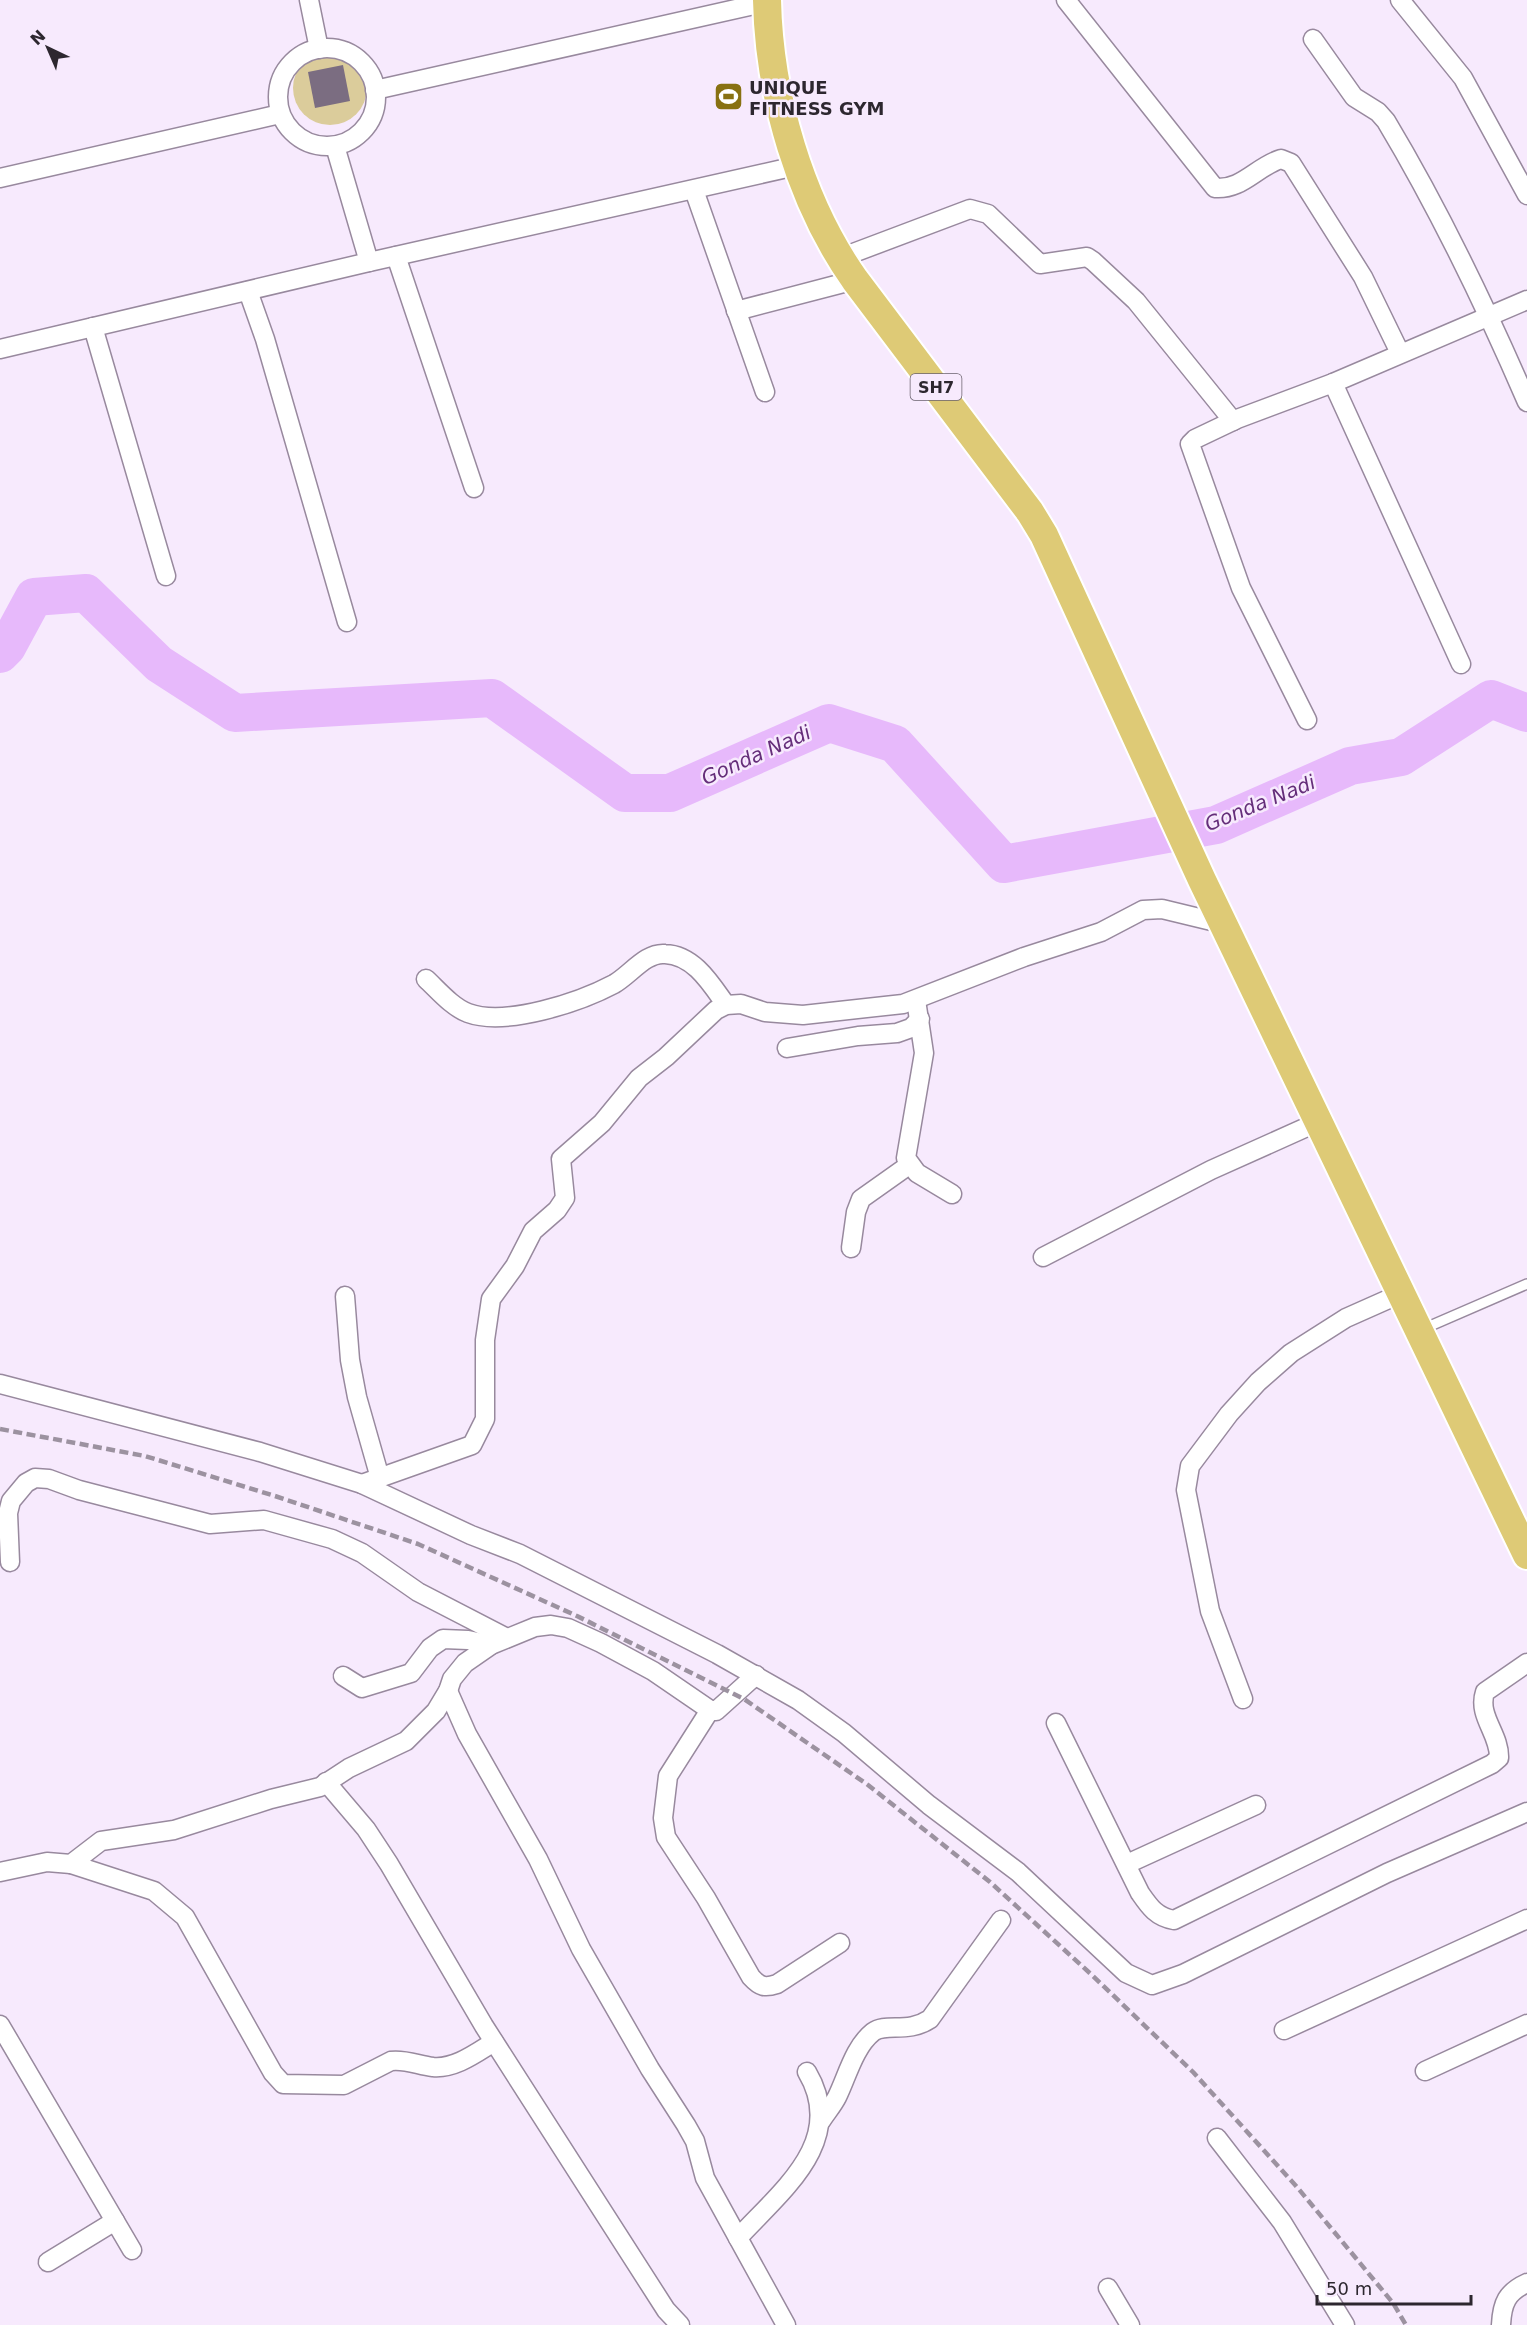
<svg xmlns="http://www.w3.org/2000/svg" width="1527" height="2325" viewBox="0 0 1527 2325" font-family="'DejaVu Sans',sans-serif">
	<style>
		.green { fill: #dbcc9b }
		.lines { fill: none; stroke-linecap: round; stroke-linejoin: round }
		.river { stroke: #e7b9fb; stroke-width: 38 }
		.building { fill: #7b6d81 }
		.lane-casing { stroke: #98899e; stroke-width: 12 }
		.street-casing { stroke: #98899e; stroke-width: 21 }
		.primary-casing { stroke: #fff; stroke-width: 32 }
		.lane { stroke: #fff; stroke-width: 9 }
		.street { stroke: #fff; stroke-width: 18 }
		.primary { stroke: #deca76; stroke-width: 28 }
		.rail { stroke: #9c92a0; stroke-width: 4.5; stroke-dasharray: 9 4.5; stroke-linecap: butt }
		.labels { text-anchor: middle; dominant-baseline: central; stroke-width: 5; stroke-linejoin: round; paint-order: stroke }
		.shield { fill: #f7eafd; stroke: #6a626d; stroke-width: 1.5 }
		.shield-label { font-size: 16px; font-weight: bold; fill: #2d272f }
		.poi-label { font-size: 18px; font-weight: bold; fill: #2d272f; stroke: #f7eafd; text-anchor: start }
		.water-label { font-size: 20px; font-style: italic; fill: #652e7a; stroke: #f7eafd }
	</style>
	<rect width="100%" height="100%" fill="#f7eafd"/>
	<circle class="green" cx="330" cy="88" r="37"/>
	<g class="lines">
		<polyline class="river" points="0,654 7,647 34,597 86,593 159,664 235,713 492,698 625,793 670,793 829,723 895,744 1004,864 1216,825 1350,766 1401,757 1491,699 1527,713"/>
	</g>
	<polygon class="building" points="343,65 350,101 315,108 308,72"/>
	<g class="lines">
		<defs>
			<polyline id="lane" points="1423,1329 1527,1284"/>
			<g id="street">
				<polyline points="309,0 319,49"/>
				<path d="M 1066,0 L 1215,188 C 1242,190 1256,167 1281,159 L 1291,163 L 1363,277 L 1400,353"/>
				<polyline points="1400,0 1463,78 1527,195"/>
				<path d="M 1313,39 L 1354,97 L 1378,112 L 1386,121 C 1440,211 1485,305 1527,402"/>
				<circle cx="327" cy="97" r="49"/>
				<polyline points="375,90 767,2"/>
				<polyline points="335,146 369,262"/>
				<polyline points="0,178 280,114"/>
				<polyline points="694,190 765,392"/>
				<polyline points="396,256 474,488"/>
				<polyline points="840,258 970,209 988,214 1040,264 1087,257 1093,261 1136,301 1233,421"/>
				<polyline points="248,291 265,339 347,622"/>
				<polyline points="736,311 855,280"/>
				<polyline points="93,327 166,576"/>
				<polyline points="0,349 369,262 796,166"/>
				<polyline points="1333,383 1461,664"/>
				<polyline points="1307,720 1241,588 1190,444 1195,439 1237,419 1333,383 1527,300"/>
				<path d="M 426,979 C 438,990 452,1007 468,1013 C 506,1027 580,1002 614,984 C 630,975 646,952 665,954 C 694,955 711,984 726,1005"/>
				<polyline points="916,1000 924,1053 906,1158 917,1173 952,1194"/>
				<polyline points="787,1048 858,1036 897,1033 911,1028 920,1019"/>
				<polyline points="851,1248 856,1212 861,1199 909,1165"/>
				<polyline points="1043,1257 1211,1170 1318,1122"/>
				<polyline points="345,1296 350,1360 357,1397 380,1478"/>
				<polyline points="0,1384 260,1452 362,1484 471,1535 520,1554 717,1654 798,1700 844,1733 929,1805 1018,1872 1126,1973 1152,1985 1183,1974 1387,1873 1527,1812"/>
				<polyline points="362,1484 472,1445 485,1419 485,1340 491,1299 515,1266 533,1231 557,1210 565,1198 561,1159 602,1123 639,1078 666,1057 716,1010 726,1005 741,1004 765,1012 803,1015 903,1004 1024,957 1101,932 1143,910 1162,909 1224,924"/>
				<polyline points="10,1562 8,1513 11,1501 26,1483 35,1478 49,1479 79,1490 210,1524 264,1520 332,1539 362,1553 418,1592 507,1638"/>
				<polyline points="343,1676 362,1688 411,1673 430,1648 443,1639 468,1640 491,1645"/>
				<polyline points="448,1691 467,1734 538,1859 581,1949 650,2069 686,2125 695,2141 705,2178 786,2325"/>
				<polyline points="1243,1699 1210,1611 1186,1490 1190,1466 1229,1414 1258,1382 1291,1353 1346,1318 1400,1294"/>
				<path d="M 710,1710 L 668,1776 L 663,1818 L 666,1837 L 706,1898 L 751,1977 C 760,1987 765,1988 777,1984 L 840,1943"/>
				<path d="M 1056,1723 L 1140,1893 C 1149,1906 1156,1917 1174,1920 L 1492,1764 L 1499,1758 C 1500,1734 1477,1716 1485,1692 L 1527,1663"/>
				<polyline points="326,1782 366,1829 389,1864 484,2026 666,2310 680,2325"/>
				<path d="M 71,1864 L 154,1891 L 185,1917 L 273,2073 L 283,2084 L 344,2085 L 391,2061 C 405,2059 418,2065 433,2067 C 455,2069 476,2053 494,2042"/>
				<polyline points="1127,1864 1256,1805"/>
				<polyline points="0,1872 47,1862 71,1864 101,1841 174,1830 271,1799 320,1787 349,1768 406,1741 436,1711 448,1691 452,1679 465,1663 491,1645 535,1627 551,1625 568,1628 601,1643 653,1671 710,1710 716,1711 756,1675"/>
				<polyline points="0,2025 132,2250"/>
				<polyline points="1284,2030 1527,1919"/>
				<polyline points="1425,2071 1527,2024"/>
				<path d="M 821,2121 C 826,2113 833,2105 837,2097 C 847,2077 854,2047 873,2032 C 886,2022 908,2034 930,2019 L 1001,1920"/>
				<polyline points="1217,2138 1282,2222 1345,2325"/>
				<path d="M 738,2238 C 781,2191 848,2141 807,2072"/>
				<polyline points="48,2262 115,2221"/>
				<polyline points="1108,2288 1130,2325"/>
				<path d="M 1501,2325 C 1502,2303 1507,2292 1527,2283"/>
			</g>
			<path id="primary" d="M 767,0 C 769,95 800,202 855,280 L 1030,512 L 1044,535 L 1202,880 L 1527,1555"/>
		</defs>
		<use href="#lane" class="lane-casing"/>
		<use href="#street" class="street-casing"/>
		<use href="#primary" class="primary-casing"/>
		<use href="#lane" class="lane"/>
		<use href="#street" class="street"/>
		<use href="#primary" class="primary"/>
		<polyline class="rail" points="0,1429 145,1456 275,1496 418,1544 577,1616 744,1699 868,1785 990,1882 1093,1976 1193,2072 1297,2187 1393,2303 1406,2325"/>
	</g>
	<defs>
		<symbol id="stadium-square" viewBox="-11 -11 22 22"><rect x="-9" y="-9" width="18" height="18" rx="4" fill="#887112" stroke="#f7eafd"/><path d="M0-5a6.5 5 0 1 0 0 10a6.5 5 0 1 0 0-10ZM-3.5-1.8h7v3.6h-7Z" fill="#fff"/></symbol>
	</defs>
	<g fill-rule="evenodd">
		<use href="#stadium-square" x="712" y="80" width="33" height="33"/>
	</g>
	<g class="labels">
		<rect class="shield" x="910.5" y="374" width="51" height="26" rx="4.5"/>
		<g class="shield-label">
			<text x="936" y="387">SH7</text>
		</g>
		<g class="poi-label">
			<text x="749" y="87">UNIQUE<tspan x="749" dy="21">FITNESS GYM</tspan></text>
		</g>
		<g class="water-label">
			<text transform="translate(756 755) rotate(-24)">Gonda Nadi</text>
			<text transform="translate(1260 803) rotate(-22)">Gonda Nadi</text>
		</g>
	</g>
	<g transform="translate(48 48) rotate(316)" stroke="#f7eafd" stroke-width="4.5" paint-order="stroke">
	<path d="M0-4.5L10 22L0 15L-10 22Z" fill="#2d272f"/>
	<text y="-9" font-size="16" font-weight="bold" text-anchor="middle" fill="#2d272f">N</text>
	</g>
	<path d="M1317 2295v9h154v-9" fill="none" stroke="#2d272f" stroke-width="3"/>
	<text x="1326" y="2295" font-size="18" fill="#2d272f" stroke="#f7eafd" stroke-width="4.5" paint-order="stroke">50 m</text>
</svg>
